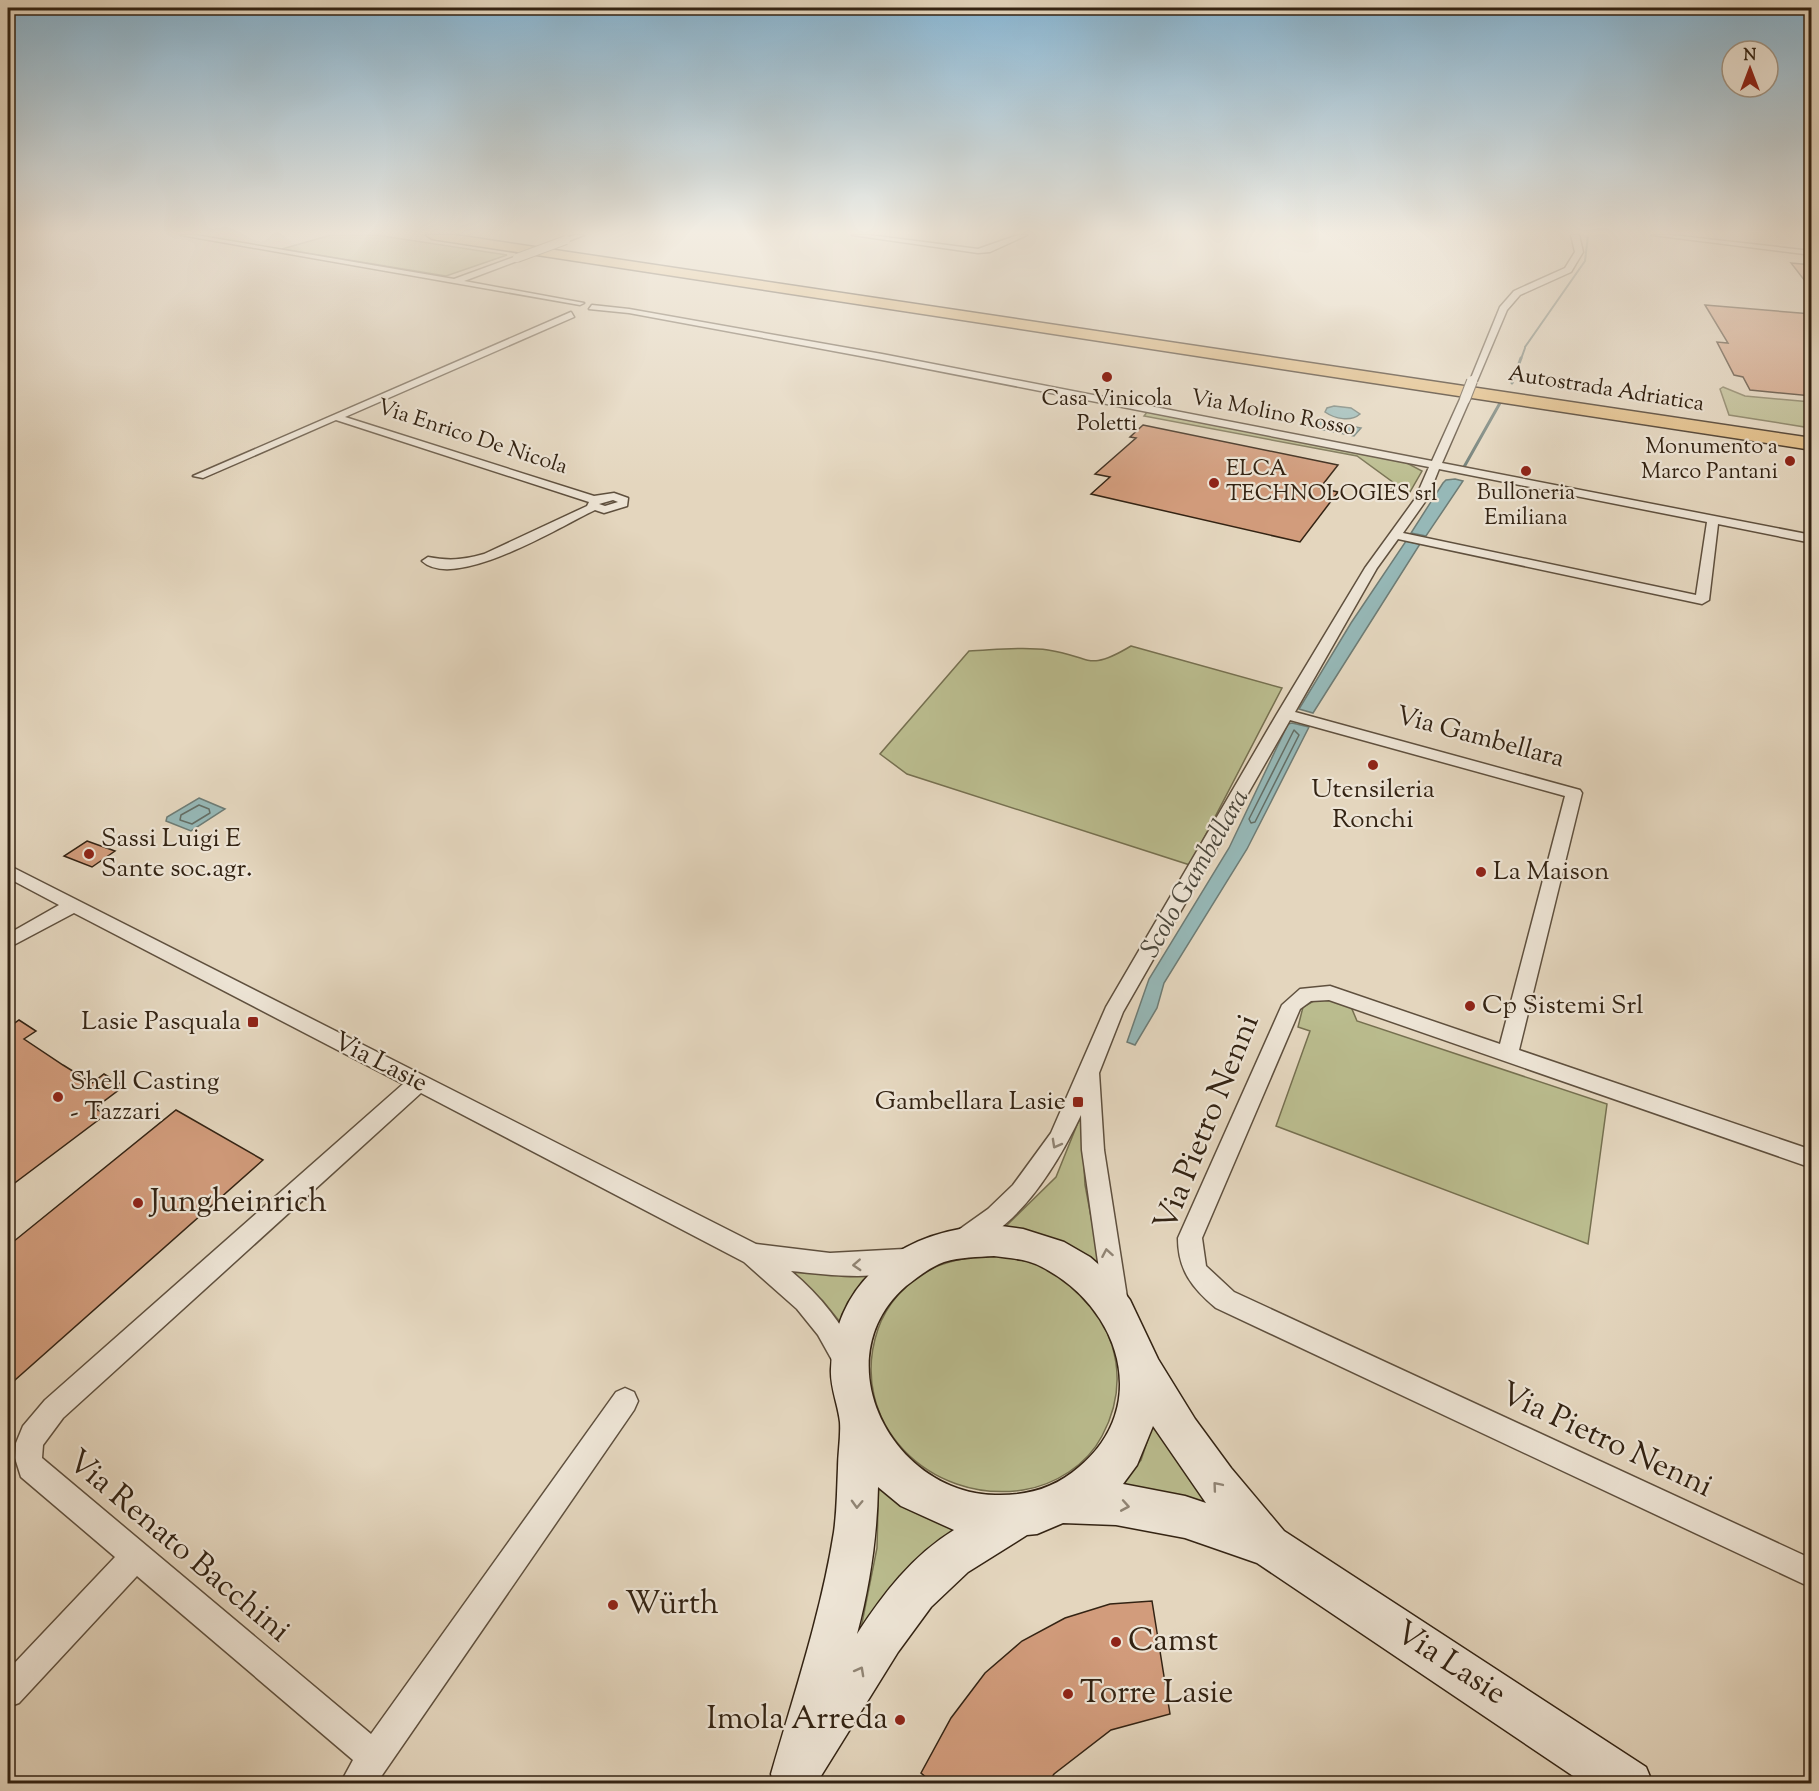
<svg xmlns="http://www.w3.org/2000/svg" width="1819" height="1791" viewBox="0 0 1819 1791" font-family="'Sorts Mill Goudy',serif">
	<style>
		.green { fill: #babc8e; stroke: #767050; stroke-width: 1.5 }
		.water { fill: #96b8b7; stroke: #6e7c75; stroke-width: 1.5 }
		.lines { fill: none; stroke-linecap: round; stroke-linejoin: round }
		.shore { stroke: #646e65; stroke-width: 1.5 }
		.stream-far1 { stroke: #6e7c75; stroke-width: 2 }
		.stream { stroke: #6e7c75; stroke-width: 3 }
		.building { fill: #d29c7c; stroke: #332313; stroke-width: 1.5 }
		.street-casing { stroke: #5f503e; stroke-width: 3 }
		.secondary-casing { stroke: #332313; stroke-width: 3 }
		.highway-casing { stroke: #332313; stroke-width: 3 }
		.street { fill: #ede4d5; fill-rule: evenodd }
		.secondary { fill: #ede4d5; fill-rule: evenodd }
		.highway { fill: #e2bb7f; fill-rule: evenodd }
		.street-bridge-far1-casing { stroke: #5f503e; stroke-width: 10; stroke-linecap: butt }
		.street-bridge-casing { stroke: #5f503e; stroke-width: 12; stroke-linecap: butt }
		.street-bridge-far1 { stroke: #ede4d5; stroke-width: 8 }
		.street-bridge { stroke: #ede4d5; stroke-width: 10 }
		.oneway { stroke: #908474 }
		.poi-dot { fill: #8f2418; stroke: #ede4d5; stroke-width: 2 }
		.labels { text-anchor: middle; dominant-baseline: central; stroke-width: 4.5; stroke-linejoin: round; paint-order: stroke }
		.far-street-label { font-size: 22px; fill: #332313; stroke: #ede4d5 }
		.far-poi-label { font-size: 22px; fill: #332313; stroke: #ede4d5 }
		.street-label { font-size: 26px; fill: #332313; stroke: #ede4d5 }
		.poi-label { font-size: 26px; fill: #332313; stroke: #ede4d5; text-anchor: start }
		.water-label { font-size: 27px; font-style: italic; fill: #4c483c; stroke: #ede4d5 }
		.near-street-label { font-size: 32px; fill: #332313; stroke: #ede4d5 }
		.near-poi-label { font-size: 32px; fill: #332313; stroke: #ede4d5; text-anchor: start }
	</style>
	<rect width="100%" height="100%" fill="#e4d6be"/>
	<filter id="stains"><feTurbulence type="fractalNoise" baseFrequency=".00333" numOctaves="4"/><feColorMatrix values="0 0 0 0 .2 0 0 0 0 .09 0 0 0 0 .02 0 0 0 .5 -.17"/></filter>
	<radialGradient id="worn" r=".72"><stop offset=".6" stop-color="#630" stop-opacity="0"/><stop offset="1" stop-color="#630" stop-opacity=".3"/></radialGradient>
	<g class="green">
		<polygon points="331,235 376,235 507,255 446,276 282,249"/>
		<polygon points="1723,387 1745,396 1811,402 1811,428 1729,415 1720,389"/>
		<polygon points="1147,412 1405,462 1422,471 1410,492 1391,489 1394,483 1357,456 1144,416"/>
		<path d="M 1131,646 L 1282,688 L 1190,865 L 907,774 L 880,754 L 969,651 C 994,650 1023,646 1048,650 C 1091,656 1086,673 1131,646 Z"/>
		<polygon points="1319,998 1349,1002 1357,1021 1607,1104 1588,1244 1276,1126 1310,1031 1298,1027 1303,1007"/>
		<polygon points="1081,1115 1085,1185 1101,1270 1002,1230 1056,1177"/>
		<path d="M 988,1255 C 1010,1258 1033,1260 1053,1272 C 1111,1308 1135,1374 1102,1436 C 1087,1465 1055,1485 1023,1490 C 930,1504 846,1423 878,1329 C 886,1306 905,1283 927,1271 C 946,1261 966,1258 988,1255 Z"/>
		<polygon points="791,1271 835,1275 880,1273 844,1327 823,1301"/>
		<polygon points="1156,1415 1231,1516 1112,1494 1141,1460"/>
		<polygon points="879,1465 991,1526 858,1643 877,1548"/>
	</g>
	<g class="water">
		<path d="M 1334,406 L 1351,408 L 1360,414 C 1351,422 1335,419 1325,412 L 1327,408 Z"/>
		<polygon points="1317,420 1361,428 1354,436 1310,427"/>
		<polygon points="1455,479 1463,481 1426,536 1411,533 1443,483 1446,480"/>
		<polygon points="1406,541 1420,544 1313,713 1299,709 1351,623"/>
		<polygon points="1292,723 1309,727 1247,849 1164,983 1157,1008 1135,1045 1127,1042 1149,979 1229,848 1288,724"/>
		<polygon points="199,798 225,809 191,831 166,821 167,817"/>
	</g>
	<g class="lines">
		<g class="shore">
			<polygon points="1294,730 1299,735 1255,822 1251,823 1249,819"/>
			<polygon points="199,805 209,809 210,813 192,824 180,820 181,815"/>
		</g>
		<g class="stream-far1">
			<polyline points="1525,347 1585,261 1588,235"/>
			<polyline points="1521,359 1525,348"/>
		</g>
		<g class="stream">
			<polyline points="1512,383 1521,358"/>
			<polyline points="1464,467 1500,403"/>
		</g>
	</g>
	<g class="building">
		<polygon points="1791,263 1812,265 1812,290"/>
		<polygon points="1705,305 1812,314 1812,396 1750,390 1743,377 1734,375 1717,342 1728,343"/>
		<polygon points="1143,425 1338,465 1320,488 1338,492 1300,542 1091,494 1110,477 1095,474 1136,438 1130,437"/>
		<polygon points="87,841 115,851 92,867 64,856"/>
		<polygon points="19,1020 36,1031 24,1039 63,1065 92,1083 104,1074 124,1086 95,1108 105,1115 8,1188 8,1028"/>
		<polygon points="176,1110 263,1160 15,1380 8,1374 8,1246"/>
		<polygon points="1152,1601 1170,1714 1111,1730 1054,1774 1047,1784 934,1784 921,1773 951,1718 985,1673 1022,1641 1065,1618 1110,1604"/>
	</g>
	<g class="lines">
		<defs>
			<g id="street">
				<polygon points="181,235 195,235 454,279 517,256 520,260 464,281 584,303 580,305"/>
				<polygon points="574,235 584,235 566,242 562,240"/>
				<polygon points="852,235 869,235 978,249 1018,235 1027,235 990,252 978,253"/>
				<polygon points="1571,235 1579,235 1583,252 1571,272 1520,295 1507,310 1477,381 1469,383 1500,307 1514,291 1565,268 1575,252"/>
				<polygon points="1652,235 1671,235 1812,251 1812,255"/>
				<path d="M 592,305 L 629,309 L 882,354 L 1432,461 L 1460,399 L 1465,396 L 1470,399 L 1442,463 L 1812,535 L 1812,543 L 1718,524 L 1709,600 L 1702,604 L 1398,539 L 1377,568 L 1295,712 L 1580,790 L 1582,793 L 1519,1050 L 1812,1150 L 1812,1168 L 1329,1000 L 1311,1001 L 1300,1009 L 1202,1238 L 1206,1266 L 1234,1292 L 1812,1559 L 1812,1588 L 1216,1308 C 1192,1288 1178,1270 1178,1238 L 1282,1005 L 1300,989 L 1330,986 L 1500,1044 L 1565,796 L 1290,720 L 1123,1012 L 1099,1073 L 1104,1150 L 1127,1297 L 1124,1305 L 1115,1308 L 1106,1305 L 1103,1297 L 1082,1150 L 1081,1115 C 1057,1165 1019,1229 965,1248 L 957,1245 L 953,1238 L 957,1231 L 988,1209 L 1013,1185 L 1051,1133 L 1106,1007 L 1277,714 L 1365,568 L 1415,499 L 1429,467 L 882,360 L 629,313 L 589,309 ZM 1439,469 L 1707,522 L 1696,595 L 1403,533 L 1427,499 Z"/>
				<path d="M 571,312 L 574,317 L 345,417 L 594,496 L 614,493 L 628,498 L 627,506 L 604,513 L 595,510 C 561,526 455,592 422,561 L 428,557 C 448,561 464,560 484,554 L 587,506 L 589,502 L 336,420 L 203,478 L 193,476 ZM 613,500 L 618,502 L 605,506 L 599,504 Z"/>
				<path d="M 8,865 L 756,1244 L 830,1253 L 904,1249 L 913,1252 L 916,1260 L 913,1268 C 876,1281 829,1275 791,1271 C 821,1296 843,1324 859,1360 L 855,1369 L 846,1372 L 837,1369 L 818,1335 L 797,1309 L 744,1262 L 421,1093 L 63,1418 L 43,1445 L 42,1458 L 371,1734 L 616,1392 L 625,1388 L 634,1392 L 638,1401 L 634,1410 L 376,1784 L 340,1784 L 353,1760 L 137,1576 L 19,1703 L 8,1707 L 8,1670 L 115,1557 L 21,1477 L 15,1458 L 16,1443 L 23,1426 L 45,1400 L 403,1084 L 74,913 L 8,948 L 8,934 L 59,905 L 8,878 Z"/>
			</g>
			<path id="secondary" d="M 994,1225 L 1023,1229 L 1064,1242 L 1090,1257 L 1112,1276 L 1130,1300 L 1158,1359 L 1195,1419 L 1231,1468 L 1284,1531 L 1646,1767 L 1653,1784 L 1585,1784 L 1257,1563 L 1185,1538 L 1116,1525 L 1063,1523 L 1037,1534 L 1027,1535 L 968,1572 L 931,1607 L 898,1652 L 816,1784 L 774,1784 L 771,1774 C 794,1694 821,1614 834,1532 C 837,1511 837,1489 838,1468 C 838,1453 841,1437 840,1422 C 838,1404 830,1387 831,1369 C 835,1275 908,1229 994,1225 ZM 994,1256 C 1010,1258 1027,1259 1042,1267 C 1120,1307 1152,1406 1079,1467 C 1055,1488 1028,1496 995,1495 C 892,1493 822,1359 906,1286 C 918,1277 930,1267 944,1262 C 961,1257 977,1257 994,1256 ZM 1153,1426 L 1206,1503 L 1185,1496 L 1123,1484 L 1137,1465 ZM 878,1487 L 901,1506 L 954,1530 C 912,1556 883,1594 857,1634 C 870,1585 877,1537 878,1487 Z"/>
			<polygon id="highway" points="426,235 455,235 1812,438 1812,450 432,239"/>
		</defs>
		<use href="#street" class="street-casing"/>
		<use href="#secondary" class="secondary-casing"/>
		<use href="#highway" class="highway-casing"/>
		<use href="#street" class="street"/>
		<use href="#secondary" class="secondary"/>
		<use href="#highway" class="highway"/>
		<defs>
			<polyline id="street-bridge-far1" points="517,258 566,240"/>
			<polyline id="street-bridge" points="1465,399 1472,381"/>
		</defs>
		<use href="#street-bridge-far1" class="street-bridge-far1-casing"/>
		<use href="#street-bridge" class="street-bridge-casing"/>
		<use href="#street-bridge-far1" class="street-bridge-far1"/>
		<use href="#street-bridge" class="street-bridge"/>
	</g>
	<defs><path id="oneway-chevron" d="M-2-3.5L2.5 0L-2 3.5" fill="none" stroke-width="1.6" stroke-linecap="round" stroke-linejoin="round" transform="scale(1.5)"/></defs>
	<g class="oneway">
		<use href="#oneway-chevron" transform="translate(1056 1144) rotate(119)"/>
		<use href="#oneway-chevron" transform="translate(1107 1253) rotate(-100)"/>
		<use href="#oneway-chevron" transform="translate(857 1265) rotate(177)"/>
		<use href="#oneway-chevron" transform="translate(1217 1486) rotate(-130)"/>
		<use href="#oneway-chevron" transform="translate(857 1504) rotate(92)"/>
		<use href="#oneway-chevron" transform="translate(1125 1506) rotate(10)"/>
		<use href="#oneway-chevron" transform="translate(860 1671) rotate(-61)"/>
	</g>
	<linearGradient id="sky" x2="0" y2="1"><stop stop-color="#87b6d4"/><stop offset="0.48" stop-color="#f3ede2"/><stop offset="1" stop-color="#f3ede2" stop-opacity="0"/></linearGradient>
	<rect width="1819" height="485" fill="url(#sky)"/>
	<g class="poi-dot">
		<circle cx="1107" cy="377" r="6"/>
		<circle cx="1790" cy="461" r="6"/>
		<circle cx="1526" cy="471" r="6"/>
		<circle cx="1214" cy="483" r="6"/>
		<circle cx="1373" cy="765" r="6"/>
		<circle cx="89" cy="854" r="6"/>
		<circle cx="1481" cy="872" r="6"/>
		<circle cx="1470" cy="1006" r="6"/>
		<rect x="247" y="1016" width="12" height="12" rx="3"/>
		<circle cx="58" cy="1097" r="6"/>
		<rect x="1072" y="1096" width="12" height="12" rx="3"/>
		<circle cx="138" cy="1203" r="6"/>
		<circle cx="613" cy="1605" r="6"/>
		<circle cx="1116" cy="1642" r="6"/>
		<circle cx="1068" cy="1694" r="6"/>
		<circle cx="900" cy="1720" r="6"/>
	</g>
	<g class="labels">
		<g class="far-street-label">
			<text transform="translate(1606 390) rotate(9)">Autostrada Adriatica</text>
			<text transform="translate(1273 414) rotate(11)">Via Molino Rosso</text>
			<text transform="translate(472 438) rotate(18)">Via Enrico De Nicola</text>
		</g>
		<g class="far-poi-label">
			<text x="1107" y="400">Casa Vinicola<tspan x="1107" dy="25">Poletti</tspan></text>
			<text x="1778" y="448" text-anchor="end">Monumento a<tspan x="1778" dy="25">Marco Pantani</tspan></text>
			<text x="1226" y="470" text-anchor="start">ELCA<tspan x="1226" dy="25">TECHNOLOGIES srl</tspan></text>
			<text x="1526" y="494">Bulloneria<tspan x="1526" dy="25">Emiliana</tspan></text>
		</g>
		<g class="street-label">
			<text transform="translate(1480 738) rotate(15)">Via Gambellara</text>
			<text transform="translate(380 1063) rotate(27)">Via Lasie</text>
		</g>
		<g class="poi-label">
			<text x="1373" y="790" text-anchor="middle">Utensileria<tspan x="1373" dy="30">Ronchi</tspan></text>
			<text x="101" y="839">Sassi Luigi E<tspan x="101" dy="30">Sante soc.agr.</tspan></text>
			<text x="1493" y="872">La Maison</text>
			<text x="1482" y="1006">Cp Sistemi Srl</text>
			<text x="241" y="1022" text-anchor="end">Lasie Pasquala</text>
			<text x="70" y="1082">Shell Casting<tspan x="70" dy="30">- Tazzari</tspan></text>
			<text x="1066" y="1102" text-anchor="end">Gambellara Lasie</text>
		</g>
		<g class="water-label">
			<text transform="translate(1196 874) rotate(-60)">Scolo Gambellara</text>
		</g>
		<g class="near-street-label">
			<text transform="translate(1208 1123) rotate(-68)">Via Pietro Nenni</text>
			<text transform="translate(1606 1441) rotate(25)">Via Pietro Nenni</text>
			<text transform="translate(178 1547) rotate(40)">Via Renato Bacchini</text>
			<text transform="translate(1450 1664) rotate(33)">Via Lasie</text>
		</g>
		<g class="near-poi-label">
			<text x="150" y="1203">Jungheinrich</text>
			<text x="625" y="1605">Würth</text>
			<text x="1128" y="1642">Camst</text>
			<text x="1080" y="1694">Torre Lasie</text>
			<text x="888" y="1720" text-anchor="end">Imola Arreda</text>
		</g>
	</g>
	<rect width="1819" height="1791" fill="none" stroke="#e4d6be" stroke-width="30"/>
	<rect x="9" y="9" width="1801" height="1773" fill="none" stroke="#332313" stroke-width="3"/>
	<rect x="15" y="15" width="1789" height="1761" fill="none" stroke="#332313" stroke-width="1.5"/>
	<g transform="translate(1750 69)"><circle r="28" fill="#ede4d5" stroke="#a39787" stroke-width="1.5"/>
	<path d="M0-4.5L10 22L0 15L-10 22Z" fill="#8f2418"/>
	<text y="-9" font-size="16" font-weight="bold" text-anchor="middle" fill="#332313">N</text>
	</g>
	<rect width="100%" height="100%" filter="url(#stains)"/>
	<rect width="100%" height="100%" fill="url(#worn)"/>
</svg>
